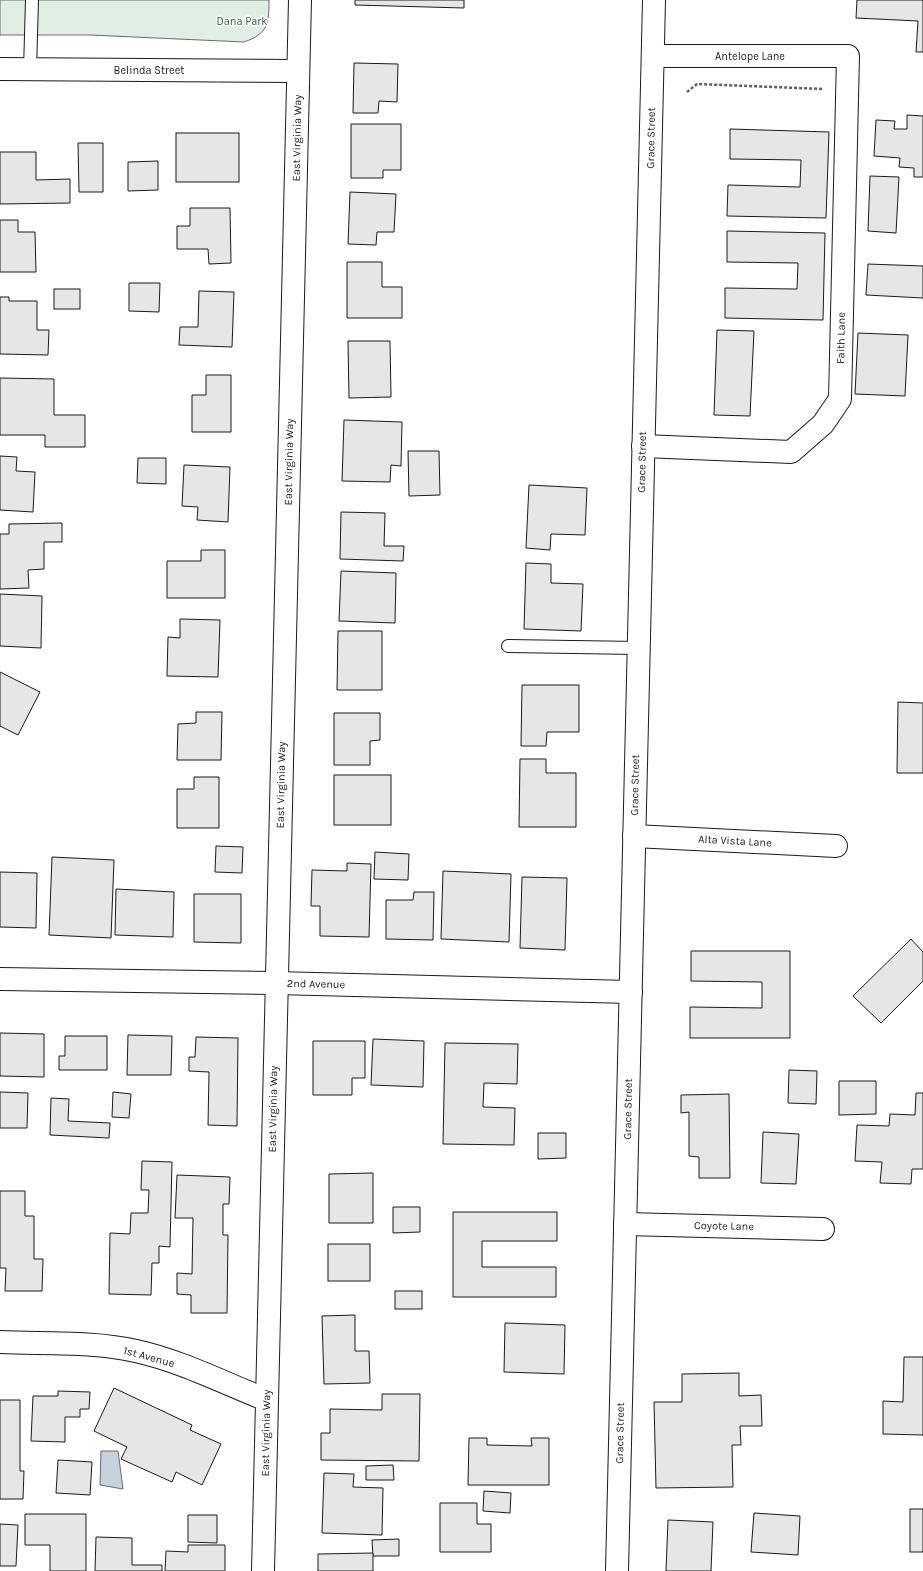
<svg xmlns="http://www.w3.org/2000/svg" width="923" height="1571" viewBox="0 0 923 1571" font-family="Karla,sans-serif">
	<style>
		.green { fill: #e0efe3; stroke: #6a6a6a }
		.water { fill: #c6d2dc; stroke: #6a6a6a }
		.building { fill: #e6e6e6; stroke: #1a1a1a }
		.lines { fill: none; stroke-linecap: round; stroke-linejoin: round }
		.service-casing { stroke: #1a1a1a; stroke-width: 14 }
		.minor-casing { stroke: #1a1a1a; stroke-width: 24 }
		.path { stroke: #5f5f5f; stroke-width: 2.5; stroke-dasharray: 3 2; stroke-linecap: butt }
		.service { stroke: #fff; stroke-width: 12 }
		.minor { stroke: #fff; stroke-width: 22 }
		.labels { text-anchor: middle; dominant-baseline: central; stroke-width: 3; stroke-linejoin: round; paint-order: stroke }
		.park-label { font-size: 11px; fill: #2b5a34; stroke: #fff }
		.street-label { font-size: 11px; fill: #1a1a1a; stroke: #fff }
	</style>
	<rect width="100%" height="100%" fill="#fff"/>
	<path class="green" d="M 0,0 L 269,0 C 269,23 268,34 244,42 L 90,35 L 0,35 Z"/>
	<polygon class="water" points="101,1451 118,1451 123,1489 100,1485"/>
	<g class="building">
		<polygon points="355,0 464,0 464,8 355,5"/>
		<polygon points="857,0 923,0 923,52 916,52 918,21 856,18"/>
		<polygon points="354,63 398,64 397,102 379,101 378,113 353,113"/>
		<polygon points="907,115 923,116 923,177 914,177 914,168 899,167 900,158 874,156 876,120 895,121 894,129 907,129"/>
		<polygon points="351,124 401,124 401,170 383,170 383,178 351,178"/>
		<polygon points="730,129 829,132 826,218 727,216 728,185 800,187 801,160 730,159"/>
		<rect x="176" y="133" width="63" height="49"/>
		<polygon points="78,143 103,143 103,192 79,192"/>
		<polygon points="0,152 36,152 36,180 70,179 70,203 0,204"/>
		<polygon points="158,161 158,190 128,191 128,162"/>
		<polygon points="870,176 899,177 896,233 868,231"/>
		<polygon points="350,192 396,194 394,232 377,232 376,245 348,244"/>
		<polygon points="190,208 230,208 231,263 209,264 208,249 177,249 177,226 190,226"/>
		<polygon points="0,220 18,220 18,232 35,232 36,272 0,272"/>
		<polygon points="727,231 825,233 823,320 725,318 725,288 797,289 798,263 727,262"/>
		<polygon points="347,262 382,262 382,287 402,287 402,318 347,318"/>
		<polygon points="868,264 923,266 923,298 866,295"/>
		<polygon points="129,283 160,283 159,312 129,311"/>
		<rect x="54" y="289" width="26" height="20"/>
		<polygon points="199,291 234,292 232,347 179,345 180,327 198,327"/>
		<polygon points="0,297 9,297 9,301 37,301 37,330 49,330 48,355 0,354"/>
		<polygon points="717,330 754,331 750,416 714,415"/>
		<polygon points="858,333 908,335 905,396 855,394"/>
		<polygon points="348,341 390,341 391,397 349,398"/>
		<polygon points="206,375 231,375 231,432 192,432 192,395 206,395"/>
		<polygon points="0,378 54,379 54,415 85,415 85,447 45,447 45,435 0,435"/>
		<polygon points="344,420 402,422 401,466 391,465 390,482 342,481"/>
		<polygon points="408,451 439,451 440,495 409,496"/>
		<polygon points="0,456 17,457 16,471 35,472 33,512 0,510"/>
		<polygon points="138,458 166,458 166,484 137,483"/>
		<polygon points="184,465 230,467 228,522 197,520 198,507 182,506"/>
		<polygon points="529,485 587,488 585,535 551,534 550,550 526,548"/>
		<polygon points="341,512 385,513 384,546 404,546 403,561 340,559"/>
		<polygon points="62,523 62,542 44,542 44,569 28,570 29,588 0,589 0,534 9,534 9,524"/>
		<polygon points="201,550 225,550 225,598 167,598 167,561 201,561"/>
		<polygon points="526,563 551,564 551,583 583,584 581,631 524,629"/>
		<polygon points="341,571 396,573 395,623 339,621"/>
		<polygon points="0,594 42,596 41,648 0,646"/>
		<polygon points="180,619 220,620 218,677 167,676 168,637 180,638"/>
		<polygon points="338,631 382,631 382,690 337,690"/>
		<polygon points="0,672 40,692 18,735 0,726"/>
		<polygon points="522,685 579,685 579,732 547,732 546,746 521,746"/>
		<polygon points="898,702 923,703 923,773 897,773"/>
		<polygon points="196,712 222,712 221,760 177,760 178,724 196,723"/>
		<polygon points="334,713 380,713 380,740 370,741 370,765 334,765"/>
		<polygon points="520,759 546,759 546,773 576,773 576,827 519,827"/>
		<rect x="334" y="775" width="57" height="50"/>
		<polygon points="194,777 219,777 219,828 177,828 177,789 194,789"/>
		<polygon points="216,846 243,847 242,873 215,872"/>
		<polygon points="375,852 409,854 408,880 374,879"/>
		<polygon points="52,857 114,860 111,938 49,935"/>
		<polygon points="347,863 371,864 369,937 320,936 320,906 311,906 312,870 347,871"/>
		<polygon points="443,871 511,874 509,942 441,939"/>
		<polygon points="0,872 37,873 36,928 0,927"/>
		<polygon points="522,877 567,878 565,950 520,948"/>
		<polygon points="116,889 174,892 173,937 115,935"/>
		<polygon points="414,892 434,892 433,940 386,939 386,900 413,900"/>
		<polygon points="194,894 241,894 241,943 194,942"/>
		<polygon points="911,939 923,952 923,981 881,1023 853,996"/>
		<polygon points="691,951 790,951 790,1038 690,1038 690,1007 762,1008 762,982 691,981"/>
		<polygon points="0,1033 44,1034 44,1077 0,1076"/>
		<polygon points="128,1035 172,1036 171,1075 127,1075"/>
		<polygon points="65,1036 107,1036 107,1070 59,1070 59,1056 65,1056"/>
		<polygon points="196,1037 238,1038 237,1126 208,1125 209,1072 189,1071 189,1057 195,1057"/>
		<polygon points="373,1039 424,1041 423,1087 371,1085"/>
		<polygon points="313,1041 365,1041 365,1078 352,1078 352,1095 313,1095"/>
		<polygon points="445,1043 518,1044 517,1084 484,1083 483,1107 515,1108 514,1145 443,1144"/>
		<polygon points="789,1070 817,1071 816,1104 788,1103"/>
		<polygon points="839,1081 876,1081 876,1114 839,1115"/>
		<polygon points="0,1092 28,1093 27,1128 0,1128"/>
		<polygon points="113,1092 131,1094 129,1118 112,1117"/>
		<polygon points="916,1093 923,1093 923,1169 912,1169 911,1184 880,1183 882,1162 855,1161 857,1125 889,1126 890,1114 915,1115"/>
		<polygon points="729,1094 730,1178 699,1178 699,1157 689,1156 689,1112 681,1113 681,1095"/>
		<polygon points="51,1098 69,1099 68,1121 110,1123 109,1138 50,1135"/>
		<polygon points="763,1132 799,1134 796,1184 761,1183"/>
		<polygon points="538,1133 566,1133 566,1158 538,1159"/>
		<polygon points="142,1161 172,1162 170,1247 159,1246 159,1263 152,1263 151,1295 109,1294 110,1233 130,1234 131,1213 148,1213 149,1190 141,1190"/>
		<polygon points="373,1173 373,1223 329,1223 329,1174"/>
		<polygon points="177,1175 230,1177 229,1204 223,1204 223,1235 228,1235 227,1313 191,1313 191,1295 177,1294 177,1273 192,1274 193,1218 175,1218"/>
		<polygon points="0,1191 25,1191 25,1216 34,1216 34,1259 43,1259 42,1291 5,1291 6,1268 0,1268"/>
		<polygon points="393,1207 420,1207 420,1232 393,1233"/>
		<polygon points="453,1212 557,1212 557,1241 482,1241 482,1267 556,1267 556,1297 453,1297"/>
		<rect x="328" y="1244" width="42" height="37"/>
		<rect x="395" y="1291" width="27" height="18"/>
		<polygon points="355,1315 355,1351 369,1351 370,1383 324,1384 322,1316"/>
		<polygon points="505,1323 565,1325 564,1374 504,1372"/>
		<polygon points="904,1357 923,1357 923,1435 883,1434 883,1401 903,1402"/>
		<polygon points="739,1373 739,1396 761,1395 762,1426 740,1426 741,1445 732,1445 733,1487 656,1488 654,1402 682,1402 682,1374"/>
		<polygon points="114,1388 192,1425 190,1430 221,1444 202,1485 176,1472 172,1482 121,1459 127,1447 94,1431"/>
		<polygon points="58,1391 90,1392 89,1409 80,1409 80,1417 65,1417 65,1442 31,1441 33,1396 58,1396"/>
		<polygon points="382,1394 420,1394 419,1461 321,1460 321,1433 330,1433 330,1409 382,1410"/>
		<polygon points="0,1400 20,1400 20,1471 24,1471 23,1499 0,1499"/>
		<polygon points="469,1438 487,1438 487,1445 532,1446 531,1438 549,1438 549,1485 468,1485"/>
		<polygon points="58,1460 92,1462 90,1495 56,1493"/>
		<polygon points="393,1465 394,1480 366,1480 366,1466"/>
		<polygon points="324,1473 354,1474 353,1487 383,1488 382,1535 322,1533"/>
		<polygon points="484,1491 511,1493 510,1513 483,1511"/>
		<polygon points="440,1503 477,1503 477,1524 491,1524 491,1552 440,1552"/>
		<rect x="910" y="1509" width="13" height="43"/>
		<polygon points="754,1513 800,1516 798,1555 751,1552"/>
		<polygon points="25,1514 86,1514 86,1571 50,1571 50,1545 25,1545"/>
		<polygon points="188,1515 217,1515 217,1543 188,1542"/>
		<polygon points="668,1520 713,1522 711,1571 666,1571"/>
		<polygon points="0,1524 18,1525 16,1566 0,1566"/>
		<polygon points="96,1537 132,1538 132,1565 162,1565 162,1571 95,1571"/>
		<polygon points="399,1539 399,1556 373,1556 372,1540"/>
		<polygon points="188,1545 225,1545 225,1571 165,1571 166,1551 188,1552"/>
		<polygon points="373,1553 373,1571 318,1571 318,1554"/>
	</g>
	<g class="lines">
		<defs>
			<g id="service">
				<polyline points="30,70 32,0"/>
				<polyline points="508,646 638,648"/>
			</g>
			<g id="minor">
				<polyline points="0,69 298,71"/>
				<polyline points="643,446 791,452 823,424 840,399 848,56 653,56"/>
				<polyline points="634,836 836,846"/>
				<polyline points="0,979 276,983 631,992"/>
				<polyline points="625,1224 823,1229"/>
				<path d="M 0,1342 C 43,1344 94,1341 136,1351 C 181,1361 224,1383 267,1400"/>
				<polyline points="263,1571 300,0"/>
				<polyline points="617,1571 654,0"/>
			</g>
		</defs>
		<use href="#service" class="service-casing"/>
		<use href="#minor" class="minor-casing"/>
		<polyline class="path" points="687,92 697,84 824,89"/>
		<use href="#service" class="service"/>
		<use href="#minor" class="minor"/>
	</g>
	<g class="labels">
		<g class="park-label">
			<text x="242" y="21">Dana Park</text>
		</g>
		<g class="street-label">
			<text x="750" y="56">Antelope Lane</text>
			<text x="149" y="70">Belinda Street</text>
			<text transform="translate(297 138) rotate(-89)">East Virginia Way</text>
			<text transform="translate(651 138) rotate(-89)">Grace Street</text>
			<text transform="translate(841 338) rotate(-89)">Faith Lane</text>
			<text transform="translate(289 462) rotate(-89)">East Virginia Way</text>
			<text transform="translate(642 462) rotate(-89)">Grace Street</text>
			<text transform="translate(281 785) rotate(-89)">East Virginia Way</text>
			<text transform="translate(635 785) rotate(-89)">Grace Street</text>
			<text transform="translate(735 841) rotate(3)">Alta Vista Lane</text>
			<text transform="translate(316 984) rotate(1)">2nd Avenue</text>
			<text transform="translate(273 1109) rotate(-89)">East Virginia Way</text>
			<text transform="translate(628 1109) rotate(-89)">Grace Street</text>
			<text transform="translate(724 1226) rotate(1)">Coyote Lane</text>
			<text transform="translate(149 1357) rotate(15)">1st Avenue</text>
			<text transform="translate(266 1433) rotate(-89)">East Virginia Way</text>
			<text transform="translate(620 1433) rotate(-89)">Grace Street</text>
		</g>
	</g>
</svg>
